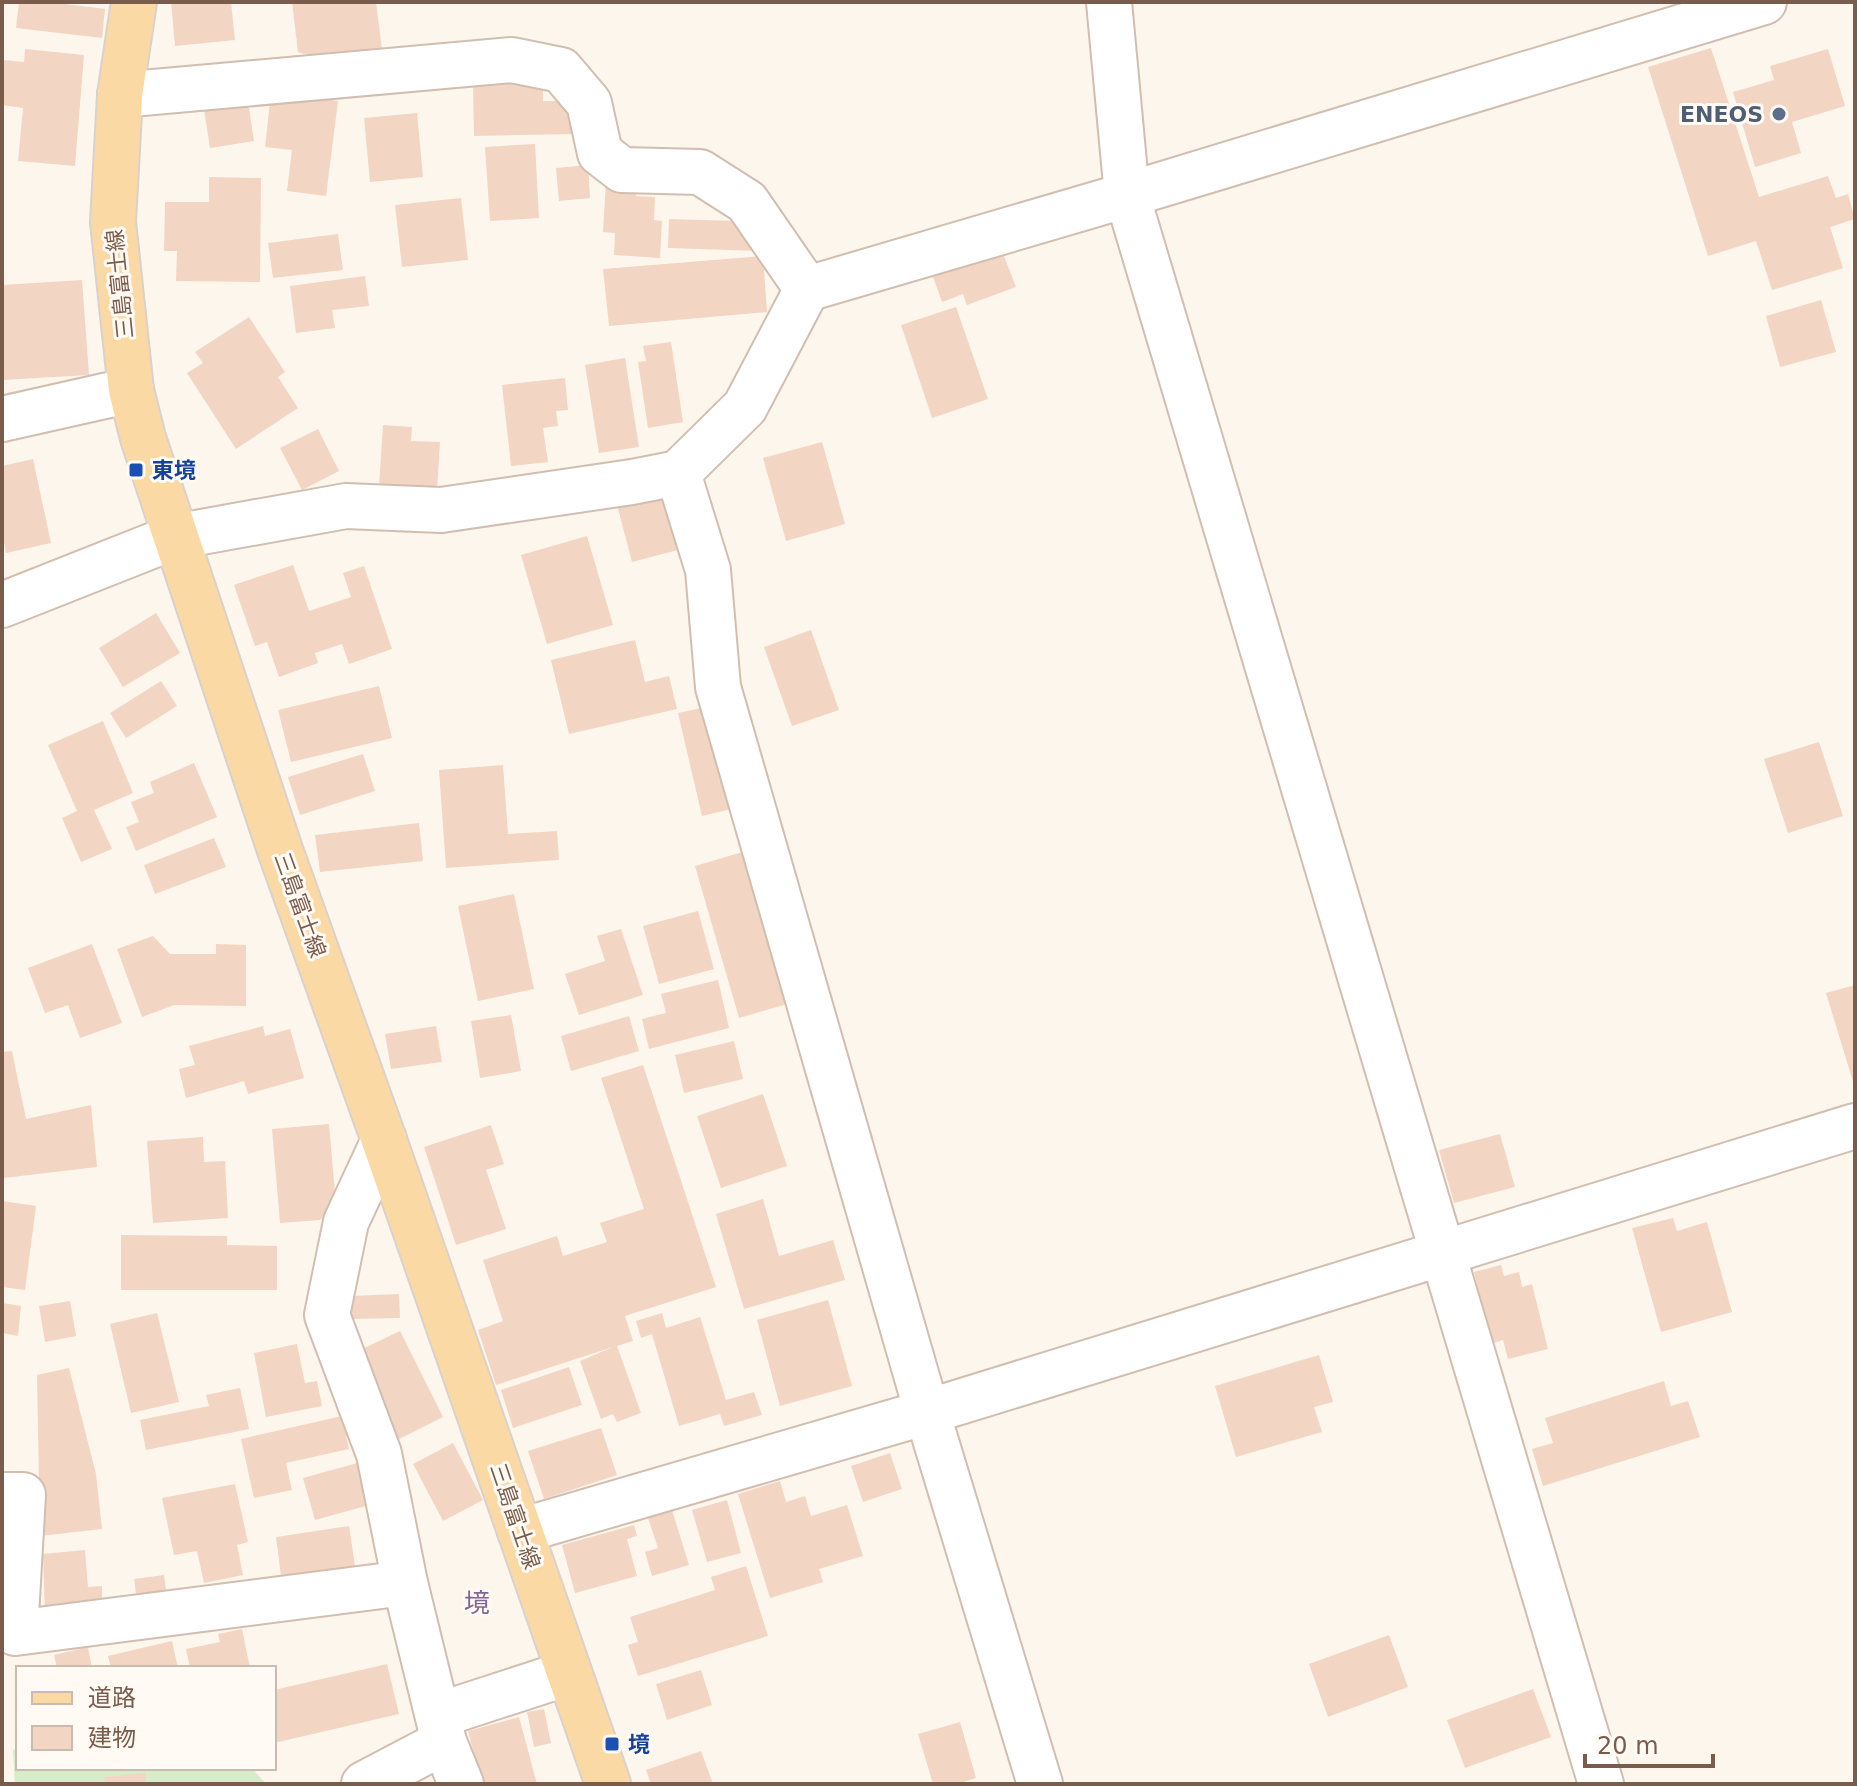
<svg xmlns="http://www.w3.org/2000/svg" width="1857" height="1786" viewBox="0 0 1857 1786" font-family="'DejaVu Sans','Noto Sans JP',sans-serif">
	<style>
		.green { fill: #d8ecc9 }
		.building { fill: #f3d5c3 }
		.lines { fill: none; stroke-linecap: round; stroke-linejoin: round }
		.minor-casing { stroke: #d1beb0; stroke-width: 48 }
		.major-casing { stroke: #dad1cd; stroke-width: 48 }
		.minor { stroke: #fff; stroke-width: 44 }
		.major { stroke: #fbd9a5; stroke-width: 44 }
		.service-dot { fill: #5c6f8a; stroke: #fffaf3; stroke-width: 3 }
		.transit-dot { fill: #1a4fb4; stroke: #fffaf3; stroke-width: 3 }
		.labels { text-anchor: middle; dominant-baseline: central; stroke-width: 6; stroke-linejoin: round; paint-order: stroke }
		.service-label { font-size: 22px; font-weight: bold; fill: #4e5e75; stroke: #fffaf3; text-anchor: end }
		.street-label { font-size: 22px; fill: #7a5c4d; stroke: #fffaf3 }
		.transit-label { font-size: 22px; font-weight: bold; fill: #164399; stroke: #fffaf3; text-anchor: start }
		.quarter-label { font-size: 26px; fill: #846695; stroke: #fffaf3 }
	</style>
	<rect width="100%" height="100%" fill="#fdf6ec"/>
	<polygon class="green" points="18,1744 18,1768 252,1768 266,1784 15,1784 13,1751"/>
	<g class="building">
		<polygon points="19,2 49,2 105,9 102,38 16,28"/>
		<polygon points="171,2 231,2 235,40 175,46"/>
		<polygon points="292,2 376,2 382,50 316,58 298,52"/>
		<polygon points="1711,48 1759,197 1828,176 1836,198 1848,194 1855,219 1830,227 1843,268 1772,290 1756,241 1708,256 1648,67"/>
		<polygon points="25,49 84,55 75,166 18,161 23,108 2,105 2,73 3,60 24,62"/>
		<polygon points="1828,49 1845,106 1792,122 1801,153 1755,167 1733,92 1774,80 1770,66"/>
		<polygon points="543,81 543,101 573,101 573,134 474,136 473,82"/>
		<polygon points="271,93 338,101 326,196 287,191 292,150 265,147"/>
		<polygon points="248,102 254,141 210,148 204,109"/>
		<polygon points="417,113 423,177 370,182 364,118"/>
		<polygon points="535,144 539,218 490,221 485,147"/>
		<polygon points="588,165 590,198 559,201 556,168"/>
		<polygon points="209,177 261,178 260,282 176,281 177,251 164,251 165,202 209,202"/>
		<polygon points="606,182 637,184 636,196 655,197 654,220 662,221 660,258 614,255 615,233 603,232"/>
		<polygon points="461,198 468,260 402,267 395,205"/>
		<polygon points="669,219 736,221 759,251 668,248"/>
		<polygon points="338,234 343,270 273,278 268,243"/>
		<polygon points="1002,251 1016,287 967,305 963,294 942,302 933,277"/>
		<polygon points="763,256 767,312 609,326 603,269"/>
		<polygon points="365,276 369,306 332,310 335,328 296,333 290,286"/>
		<polygon points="82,280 89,375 3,380 2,285"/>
		<polygon points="1821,300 1836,352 1780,367 1766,316"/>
		<polygon points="956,307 988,399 932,418 901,325"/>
		<polygon points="249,317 285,372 278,377 298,408 236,449 187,373 203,363 195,352"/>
		<polygon points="671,342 683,422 648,428 638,362 646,361 643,346"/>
		<polygon points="625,358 639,447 599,453 585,365"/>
		<polygon points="565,378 568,410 556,411 558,426 543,428 548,462 511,466 502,385"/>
		<polygon points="383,425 412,427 411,441 440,442 437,490 379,487"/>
		<polygon points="318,429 339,471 302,490 280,448"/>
		<polygon points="822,442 845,524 786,541 763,458"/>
		<polygon points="33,459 51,543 6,553 2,533 2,466"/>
		<polygon points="663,493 678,550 632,562 617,505"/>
		<polygon points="587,536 613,625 547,644 521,555"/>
		<polygon points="293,565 309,611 351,597 343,573 364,566 392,649 349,664 342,644 315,653 318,663 279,677 267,642 255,646 234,585"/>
		<polygon points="156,613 180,653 123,687 99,648"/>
		<polygon points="811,630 839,710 792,726 764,647"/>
		<polygon points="635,640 645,682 669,676 677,709 569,734 551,660"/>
		<polygon points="161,681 177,706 126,738 110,713"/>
		<polygon points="379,686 392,738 291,762 278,710"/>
		<polygon points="716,705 740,807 702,816 678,713"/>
		<polygon points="103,721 133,793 94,810 112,849 81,862 62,818 77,811 48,745"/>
		<polygon points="1819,742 1843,816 1788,833 1764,759"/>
		<polygon points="363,754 375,791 300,815 288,777"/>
		<polygon points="194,763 217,817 136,851 126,827 139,822 131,802 154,793 150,782"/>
		<polygon points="503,765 508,834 557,831 559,860 446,868 439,770"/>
		<polygon points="419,823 423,861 320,872 315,835"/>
		<polygon points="214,838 226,867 155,894 144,865"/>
		<polygon points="746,851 791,1003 739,1018 695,866"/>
		<polygon points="514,894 534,989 478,1001 458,906"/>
		<polygon points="698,911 714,969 659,984 643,926"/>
		<polygon points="621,929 643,995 579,1015 565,974 605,961 597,936"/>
		<polygon points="153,936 170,954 216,954 216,944 246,945 246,1006 174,1005 142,1017 117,949"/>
		<polygon points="92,944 122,1023 80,1038 68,1005 45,1013 28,968"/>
		<polygon points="718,980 729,1028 649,1049 642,1019 666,1013 661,994"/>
		<polygon points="1855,985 1855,1085 1854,1085 1826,993"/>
		<polygon points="511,1015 521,1071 480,1078 471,1021"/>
		<polygon points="629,1016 639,1051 571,1071 561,1036"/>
		<polygon points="263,1026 265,1036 290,1029 304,1078 248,1094 244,1081 186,1098 179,1069 195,1065 189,1046"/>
		<polygon points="436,1026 442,1062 391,1069 385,1034"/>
		<polygon points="734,1041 743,1079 684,1093 675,1055"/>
		<polygon points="12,1051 26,1119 91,1105 97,1167 4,1178 2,1052"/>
		<polygon points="643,1065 716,1287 625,1316 633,1341 617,1346 641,1413 617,1422 613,1414 601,1419 580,1361 613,1347 496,1385 478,1330 503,1321 483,1260 557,1236 563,1256 607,1242 600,1223 644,1209 601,1078"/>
		<polygon points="763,1094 787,1166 721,1188 697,1116"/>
		<polygon points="329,1124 336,1205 320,1220 280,1223 272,1129"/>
		<polygon points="491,1125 504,1164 486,1170 506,1229 456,1245 424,1147"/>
		<polygon points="1500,1134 1515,1187 1454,1203 1439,1150"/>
		<polygon points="203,1137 204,1162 225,1161 228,1218 153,1223 147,1141"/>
		<polygon points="763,1199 779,1256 833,1240 845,1280 744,1309 716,1214"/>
		<polygon points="2,1201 36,1206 25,1290 2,1287"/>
		<polygon points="1673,1218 1677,1231 1707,1222 1732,1312 1661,1332 1632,1228"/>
		<polygon points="121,1235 227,1236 227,1245 277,1246 277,1290 121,1290"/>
		<polygon points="1501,1265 1504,1276 1519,1272 1522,1287 1532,1284 1548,1349 1508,1359 1503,1340 1491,1344 1474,1272"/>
		<polygon points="399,1294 400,1318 351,1319 350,1296"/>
		<polygon points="828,1300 852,1386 780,1406 757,1320"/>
		<polygon points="70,1301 76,1336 45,1342 39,1306"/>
		<polygon points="2,1303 21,1306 18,1336 2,1333"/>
		<polygon points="157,1313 179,1402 131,1413 110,1324"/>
		<polygon points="662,1313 666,1328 700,1317 726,1400 754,1392 762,1415 724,1426 720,1414 679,1426 652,1334 641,1338 636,1321"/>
		<polygon points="400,1331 443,1417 399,1439 356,1352"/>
		<polygon points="297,1344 305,1383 317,1381 322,1406 266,1417 254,1353"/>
		<polygon points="1319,1355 1333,1402 1314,1407 1322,1432 1236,1457 1215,1386"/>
		<polygon points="569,1367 582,1405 513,1428 501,1390"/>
		<polygon points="69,1368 96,1474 102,1529 40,1536 37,1375"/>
		<polygon points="1664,1381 1671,1406 1688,1401 1700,1437 1543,1486 1532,1449 1553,1443 1545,1418"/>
		<polygon points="240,1388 249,1429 146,1450 140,1420 209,1406 206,1395"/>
		<polygon points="342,1416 349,1449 286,1463 292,1490 254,1498 241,1439"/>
		<polygon points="601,1428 617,1475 544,1499 528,1451"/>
		<polygon points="453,1443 483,1500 443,1521 413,1464"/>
		<polygon points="890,1453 902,1489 863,1502 851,1466"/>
		<polygon points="372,1459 384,1501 315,1520 303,1478"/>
		<polygon points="780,1481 786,1502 805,1496 811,1516 847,1505 863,1556 819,1569 823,1582 770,1598 738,1494"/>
		<polygon points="235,1484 248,1542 237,1545 243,1575 204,1583 197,1551 174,1555 162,1498"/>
		<polygon points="727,1500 741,1553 707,1562 692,1510"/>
		<polygon points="672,1510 689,1565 652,1576 645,1552 658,1548 648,1518"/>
		<polygon points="634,1525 637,1536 627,1539 637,1576 575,1593 562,1545"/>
		<polygon points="349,1526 355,1566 281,1576 276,1537"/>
		<polygon points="85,1550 88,1587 102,1586 102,1612 45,1615 43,1554"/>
		<polygon points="746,1566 768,1636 638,1676 628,1645 638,1642 630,1617 715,1590 711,1577"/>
		<polygon points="164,1575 168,1604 138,1608 134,1579"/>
		<polygon points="242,1629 250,1668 190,1668 186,1649 220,1642 218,1634"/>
		<polygon points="1389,1635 1408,1687 1328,1717 1309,1664"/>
		<polygon points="172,1641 178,1668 111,1668 108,1656"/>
		<polygon points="88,1647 92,1668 57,1668 54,1655"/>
		<polygon points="387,1664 399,1714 274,1743 274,1690"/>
		<polygon points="701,1670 712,1705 667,1720 656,1684"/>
		<polygon points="1533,1689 1551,1737 1465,1768 1447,1720"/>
		<polygon points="544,1709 551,1743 534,1747 527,1712"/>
		<polygon points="519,1717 537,1784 482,1784 468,1731"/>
		<polygon points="960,1722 976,1778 957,1784 933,1784 918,1734"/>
		<polygon points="701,1751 713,1784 651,1784 646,1770"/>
		<polygon points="145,1773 146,1784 105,1784 104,1777"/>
	</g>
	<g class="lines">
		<defs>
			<g id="minor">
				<polyline points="1109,2 1127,195 1601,1784"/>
				<polyline points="120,95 512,60 561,70 589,103 600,153 622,170 700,172 747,202 807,289"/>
				<polyline points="2,419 131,390"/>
				<polyline points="2,605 174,537 346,506 441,510 632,482 678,473"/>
				<polyline points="384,1140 346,1222 327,1315 379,1454 405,1583 444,1742 461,1784"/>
				<polyline points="2,1495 23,1495 15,1633 405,1583"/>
				<polyline points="520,1531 927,1412 1855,1126"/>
				<polyline points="439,1715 568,1673"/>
				<polyline points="364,1784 444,1742"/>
				<polyline points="1040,1784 927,1412 718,687 708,570 678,473 745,407 807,289 1127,195 1764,2"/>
			</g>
			<polyline id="major" points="134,2 120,95 113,222 131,390 143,438 280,850 384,1140 608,1784"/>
		</defs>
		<use href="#minor" class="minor-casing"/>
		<use href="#major" class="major-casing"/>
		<use href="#minor" class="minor"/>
		<use href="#major" class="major"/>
	</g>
	<circle class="service-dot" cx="1779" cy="114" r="8"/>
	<g class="transit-dot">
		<rect x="128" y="462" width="16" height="16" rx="4"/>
		<rect x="604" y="1736" width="16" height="16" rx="4"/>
	</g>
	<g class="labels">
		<g class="service-label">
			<text x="1763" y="114">ENEOS</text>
		</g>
		<g class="street-label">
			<text transform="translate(120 284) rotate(-96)">三島富士線</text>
			<text transform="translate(300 905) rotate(70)">三島富士線</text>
			<text transform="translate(515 1516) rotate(71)">三島富士線</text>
		</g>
		<g class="transit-label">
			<text x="152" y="470">東境</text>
			<text x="628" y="1744">境</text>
		</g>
		<g class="quarter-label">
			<text x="477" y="1603">境</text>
		</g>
	</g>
	<rect width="1857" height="1786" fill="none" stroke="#7a5c4d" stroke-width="8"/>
	<rect x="16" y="1666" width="260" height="104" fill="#fffaf3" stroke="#cabbb1" stroke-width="2"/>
	<rect x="32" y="1692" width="40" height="12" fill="#fbd9a5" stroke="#cabbb1" stroke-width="2"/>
	<text x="88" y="1706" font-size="24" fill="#7a5c4d">道路</text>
	<rect x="32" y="1726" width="40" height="24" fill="#f3d5c3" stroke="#cabbb1" stroke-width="2"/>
	<text x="88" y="1746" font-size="24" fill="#7a5c4d">建物</text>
	<path d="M1585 1754v12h128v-12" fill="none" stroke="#7a5c4d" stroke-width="4"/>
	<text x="1597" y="1754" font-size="24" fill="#7a5c4d" stroke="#fffaf3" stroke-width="6" paint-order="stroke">20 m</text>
</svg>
